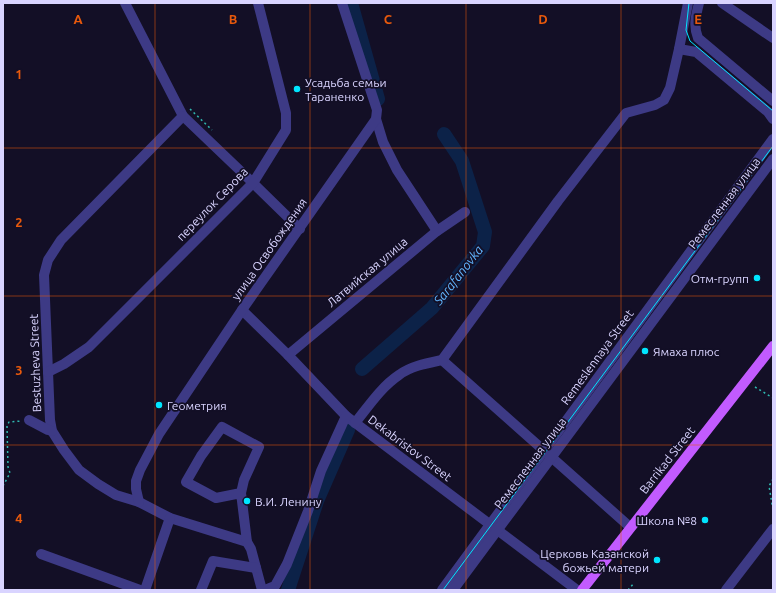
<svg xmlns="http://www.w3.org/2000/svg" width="776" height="593" viewBox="0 0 776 593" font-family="Ubuntu,sans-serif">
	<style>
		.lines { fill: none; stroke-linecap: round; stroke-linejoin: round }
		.river { stroke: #0c2248; stroke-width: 14 }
		.path { stroke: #2fb8b0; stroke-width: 1.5; stroke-dasharray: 2 3; stroke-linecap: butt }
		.minor { stroke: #3d3a85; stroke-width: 10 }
		.major { stroke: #c25bff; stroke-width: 10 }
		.tram { stroke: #00e5ff; stroke-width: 1 }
		.grid { fill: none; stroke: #e8590c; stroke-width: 1; stroke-opacity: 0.55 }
		.poi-dot { fill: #00e5ff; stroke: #130f26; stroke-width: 1.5 }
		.labels { text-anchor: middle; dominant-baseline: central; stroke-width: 3.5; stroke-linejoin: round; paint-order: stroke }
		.poi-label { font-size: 12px; fill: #d9d4ff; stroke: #130f26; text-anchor: start }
		.street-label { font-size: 12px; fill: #d9d4ff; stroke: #130f26 }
		.water-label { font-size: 13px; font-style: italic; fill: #62b6ff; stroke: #130f26 }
		.grid-label { font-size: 13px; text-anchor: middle; font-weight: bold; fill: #e8590c; stroke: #130f26; stroke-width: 3.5; stroke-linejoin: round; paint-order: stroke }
	</style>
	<rect width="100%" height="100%" fill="#130f26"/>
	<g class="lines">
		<g class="river">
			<polyline points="351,3 378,99"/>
			<polyline points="362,369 432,308 483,246 485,232 462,161 444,134"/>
			<polyline points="288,590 317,501 348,430"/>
		</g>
		<g class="path">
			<polyline points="190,109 212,130"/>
			<polyline points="755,387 773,398"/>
			<polyline points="773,479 769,486 773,510"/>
			<polyline points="3,486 10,473 8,467 7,426 9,422 21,421"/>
			<polyline points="628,590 634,583"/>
		</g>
		<g class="minor">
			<polyline points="125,3 183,116 253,183 300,229"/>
			<path d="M 699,3 C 696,15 693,26 698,38 L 773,101"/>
			<polyline points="722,3 773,38"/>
			<polyline points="679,49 696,52 768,112 773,119"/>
			<polyline points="183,116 61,240 48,260 44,275 50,420 52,431 64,450 79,470 98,484 116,495 139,502 170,518 247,542"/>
			<polyline points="376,119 383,142 397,170 437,231"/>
			<polyline points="242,310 288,355 346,416 577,590"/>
			<polyline points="288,355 437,231 465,212"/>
			<polyline points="442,360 630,527"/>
			<polyline points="48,372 64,364 89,347 253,183 286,130 286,113 258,3"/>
			<polyline points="29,420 48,430 52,431"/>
			<path d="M 355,423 C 368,407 381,387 399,375 C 411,366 428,363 442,360 L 558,201 L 626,113 L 655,105 L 664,100 L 670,88 L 679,49 L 688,3"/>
			<polyline points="241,493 216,498 186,482 201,456 222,427 259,447 244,480 241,493 247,542 251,549 262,590"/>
			<polyline points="139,502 136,489 136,481 140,470 159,434 242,310 376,119 377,110 342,3"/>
			<polyline points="41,554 140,590"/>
			<polyline points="145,590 170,518"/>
			<polyline points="201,590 213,561 256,568"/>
			<polyline points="265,590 275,586 287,564 308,511 321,471 346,416"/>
			<polyline points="442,590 773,139"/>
			<polyline points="453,590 773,159"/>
			<polyline points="726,590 773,529"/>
		</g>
		<polyline class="major" points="582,590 773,346"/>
		<g class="tram">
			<polyline points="689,3 686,30 690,41 773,111"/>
			<polyline points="443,590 773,146"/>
		</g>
	</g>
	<path class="grid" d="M 155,3 L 155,590M 310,3 L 310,590M 466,3 L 466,590M 621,3 L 621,590M 3,148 L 773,148M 3,296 L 773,296M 3,445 L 773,445"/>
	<g class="poi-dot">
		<circle cx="297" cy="89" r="4"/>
		<circle cx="757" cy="278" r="4"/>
		<circle cx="645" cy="351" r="4"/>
		<circle cx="159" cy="405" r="4"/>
		<circle cx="247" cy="501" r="4"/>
		<circle cx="705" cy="520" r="4"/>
		<circle cx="657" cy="560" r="4"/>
	</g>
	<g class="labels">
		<g class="poi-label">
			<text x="305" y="82">Усадьба семьи<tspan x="305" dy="14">Тараненко</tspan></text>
			<text x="749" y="278" text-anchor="end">Отм-групп</text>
			<text x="653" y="351">Ямаха плюс</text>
			<text x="167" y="405">Геометрия</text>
			<text x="255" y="501">В.И. Ленину</text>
			<text x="697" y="520" text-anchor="end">Школа №8</text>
			<text x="649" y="553" text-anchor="end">Церковь Казанской<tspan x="649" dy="14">божьей матери</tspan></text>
		</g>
		<g class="street-label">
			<text transform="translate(724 203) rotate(-53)">Ремесленная улица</text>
			<text transform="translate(212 204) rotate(-46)">переулок Серова</text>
			<text transform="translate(269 249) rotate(-55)">улица Освобождения</text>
			<text transform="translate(367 272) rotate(-40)">Латвийская улица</text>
			<text transform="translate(597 357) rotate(-54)">Remeslennaya Street</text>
			<text transform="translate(35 363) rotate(-92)">Bestuzheva Street</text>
			<text transform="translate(410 448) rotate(37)">Dekabristov Street</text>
			<text transform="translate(667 460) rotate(-52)">Barrikad Street</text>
			<text transform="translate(530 463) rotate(-53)">Ремесленная улица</text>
		</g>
		<g class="water-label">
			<text transform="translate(458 275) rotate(-52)">Sarafanovka</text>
		</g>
	</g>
	<g class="grid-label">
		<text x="78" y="24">A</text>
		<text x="233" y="24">B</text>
		<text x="388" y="24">C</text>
		<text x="543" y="24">D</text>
		<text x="698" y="24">E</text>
		<text x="19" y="79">1</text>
		<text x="19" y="227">2</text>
		<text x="19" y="375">3</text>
		<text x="19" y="523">4</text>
	</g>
	<rect width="776" height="593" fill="none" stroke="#d9d4ff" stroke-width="8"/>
</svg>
